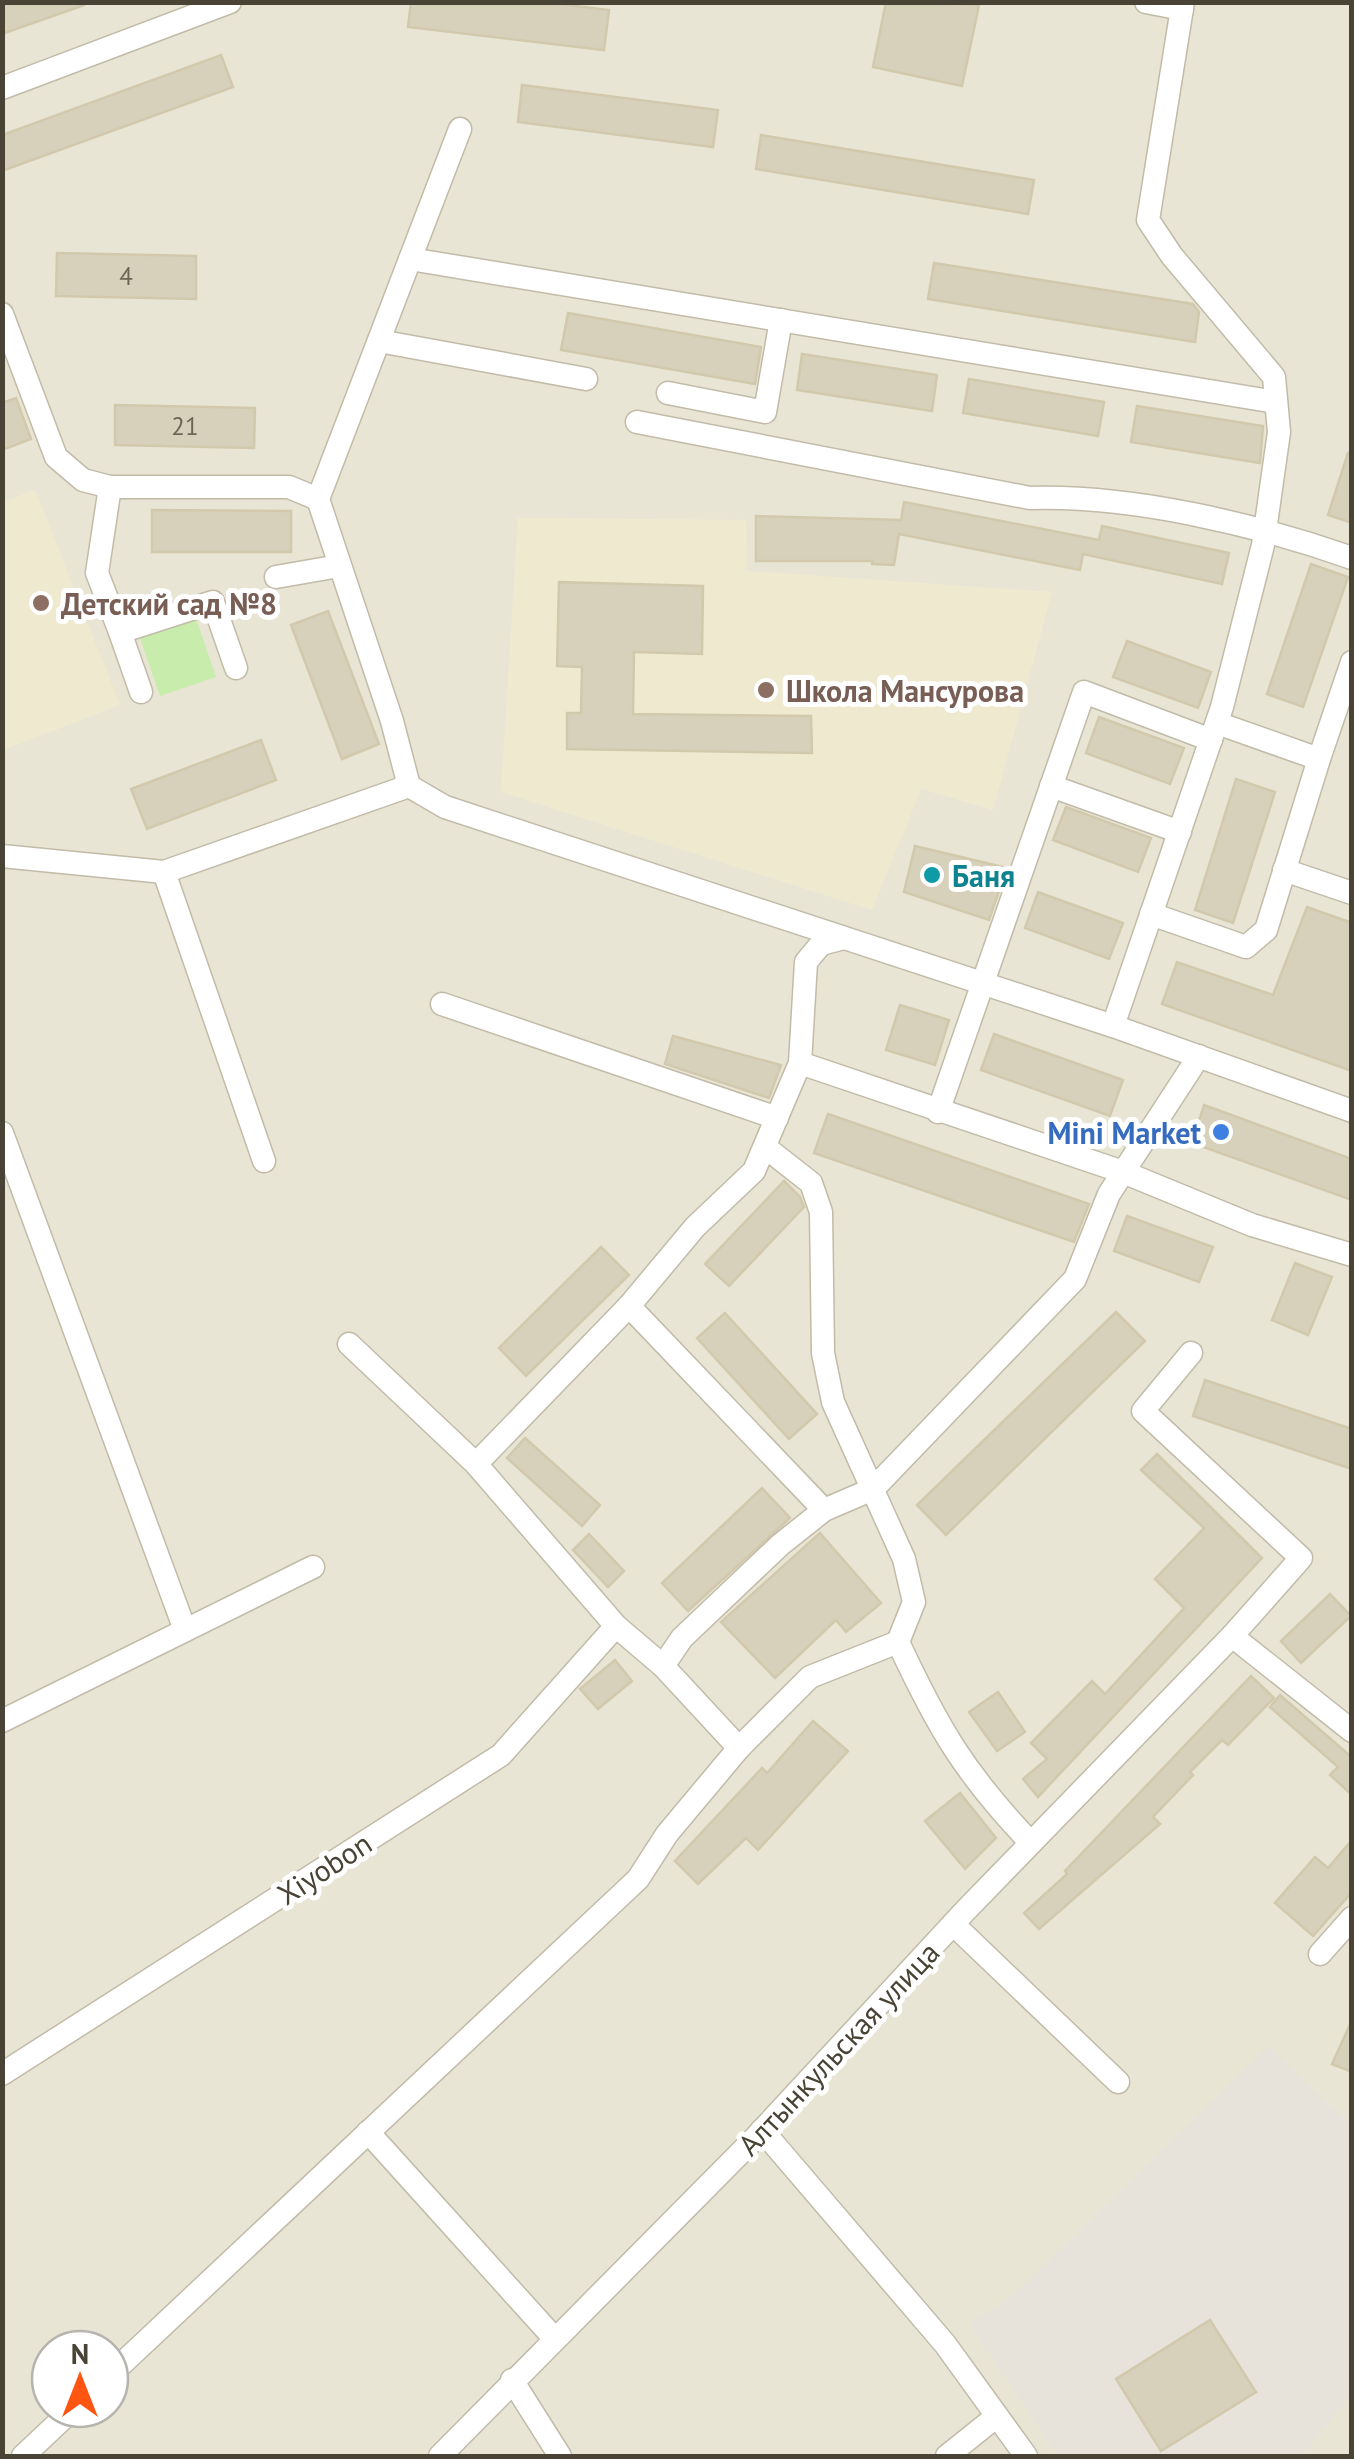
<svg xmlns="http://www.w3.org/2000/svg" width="1354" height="2459" viewBox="0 0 1354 2459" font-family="'PT Sans',sans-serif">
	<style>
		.residential { fill: #e9e5d4; fill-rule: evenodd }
		.industrial { fill: #e7e3db }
		.education { fill: #efeacf }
		.green { fill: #c7ecac }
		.building { fill: #d7d0bb; stroke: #d2c9ad; stroke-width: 2.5 }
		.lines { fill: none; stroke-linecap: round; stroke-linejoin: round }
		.minor-casing { stroke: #c1bba8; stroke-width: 25 }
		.minor { stroke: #fff; stroke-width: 22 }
		.education-dot { fill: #8d6e63; stroke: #fff; stroke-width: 4 }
		.culture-dot { fill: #0f9aa8; stroke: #fff; stroke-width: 4 }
		.shop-dot { fill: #3f7fe0; stroke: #fff; stroke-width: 4 }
		.labels { text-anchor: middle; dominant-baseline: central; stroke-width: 10; stroke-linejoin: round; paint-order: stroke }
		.number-label { font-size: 25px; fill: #6c6656 }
		.education-label { font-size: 30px; font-weight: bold; fill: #785e54; stroke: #fff; text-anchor: start }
		.culture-label { font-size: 30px; font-weight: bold; fill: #0d838f; stroke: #fff; text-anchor: start }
		.shop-label { font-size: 30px; font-weight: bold; fill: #366cbe; stroke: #fff; text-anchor: end }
		.street-label { font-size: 30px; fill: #484335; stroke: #fff }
	</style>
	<rect width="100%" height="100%" fill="#f4f2e6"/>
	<path class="residential" d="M 3,3 L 1351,3 L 1351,2456 L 3,2456 ZM 50,2349 L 110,2349 L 110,2409 L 50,2409 Z"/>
	<polygon class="industrial" points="1268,2046 1351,2125 1351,2396 1301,2456 1058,2456 969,2324 1013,2296"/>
	<g class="education">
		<polygon points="35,490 120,705 3,750 3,502"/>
		<polygon points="518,518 746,520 747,571 1052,592 993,810 921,789 872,910 501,792"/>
	</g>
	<polygon class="green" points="195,616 216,677 160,696 139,635"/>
	<g class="building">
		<polygon points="2,2 84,2 84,5 2,34"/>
		<polygon points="411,2 544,2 609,10 604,50 408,27"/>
		<polygon points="886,2 979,5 962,86 873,67"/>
		<polygon points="221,55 233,87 2,171 2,135"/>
		<polygon points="522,85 718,110 713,147 518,122"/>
		<polygon points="761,135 1034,180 1028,214 756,169"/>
		<polygon points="57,253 196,256 196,299 56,296"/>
		<polygon points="934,263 1193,304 1199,312 1195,342 928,299"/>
		<polygon points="568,313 761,347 755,384 561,350"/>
		<polygon points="802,354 937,375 932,411 797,390"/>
		<polygon points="969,379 1104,402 1098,436 963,413"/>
		<polygon points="16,398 31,439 2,450 2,403"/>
		<polygon points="115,405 255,408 254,448 115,445"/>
		<polygon points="1137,406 1263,426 1260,463 1131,442"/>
		<polygon points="1348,453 1352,454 1352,523 1328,515"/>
		<polygon points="904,502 1099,540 1102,526 1229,553 1222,584 1083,554 1080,570 899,534 894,565 872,564 872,561 756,561 756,516 901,520"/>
		<polygon points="152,510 291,511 291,552 152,552"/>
		<polygon points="1311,564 1348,577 1303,707 1267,694"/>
		<polygon points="559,582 703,586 702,654 634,652 633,714 811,716 812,753 567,749 567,713 581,713 582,667 557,666"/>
		<polygon points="328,611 379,744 342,759 291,625"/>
		<polygon points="1127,641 1211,672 1198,708 1113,677"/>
		<polygon points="1099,717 1184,748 1170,784 1086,753"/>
		<polygon points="261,740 276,780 147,829 131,789"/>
		<polygon points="1236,779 1275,792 1233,923 1195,910"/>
		<polygon points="1066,807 1151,838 1138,872 1053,840"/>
		<polygon points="915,846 1007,868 989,920 904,892"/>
		<polygon points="1038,892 1123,923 1109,959 1025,928"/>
		<polygon points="1307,907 1352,923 1352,1071 1162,1004 1177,962 1273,995"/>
		<polygon points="900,1005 949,1020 935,1065 886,1050"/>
		<polygon points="994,1034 1123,1080 1110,1116 981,1070"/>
		<polygon points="673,1036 781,1065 769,1098 665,1064"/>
		<polygon points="1204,1105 1352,1159 1352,1200 1192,1143"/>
		<polygon points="828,1114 1089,1204 1074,1242 814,1153"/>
		<polygon points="784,1181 800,1197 804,1207 729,1286 705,1264"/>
		<polygon points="1127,1216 1213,1247 1199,1282 1114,1251"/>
		<polygon points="601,1247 629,1275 526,1376 499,1348"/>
		<polygon points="1295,1263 1332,1277 1308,1335 1272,1320"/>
		<polygon points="1116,1312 1145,1341 946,1535 917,1505"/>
		<polygon points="725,1313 817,1414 789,1439 697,1338"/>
		<polygon points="1205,1380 1352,1429 1352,1469 1193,1416"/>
		<polygon points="525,1438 600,1505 582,1526 507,1458"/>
		<polygon points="1157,1454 1262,1558 1038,1797 1023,1779 1047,1759 1031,1743 1092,1681 1105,1694 1184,1608 1155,1579 1204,1528 1141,1470"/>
		<polygon points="762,1488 790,1518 688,1611 662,1583"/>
		<polygon points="820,1533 881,1603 846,1632 836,1620 775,1678 721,1622"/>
		<polygon points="589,1534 624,1571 608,1587 573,1550"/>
		<polygon points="1330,1594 1351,1616 1301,1663 1281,1641"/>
		<polygon points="615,1660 632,1681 598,1709 580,1689"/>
		<polygon points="1251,1676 1274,1698 1228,1745 1222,1740 1190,1772 1193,1775 1153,1817 1160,1824 1039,1929 1024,1913 1067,1874 1065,1871"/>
		<polygon points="998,1692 1025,1732 997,1751 969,1712"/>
		<polygon points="1280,1695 1349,1755 1352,1753 1352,1795 1330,1775 1338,1767 1270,1707"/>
		<polygon points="813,1721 848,1751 758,1850 746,1838 698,1884 675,1861 762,1768 767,1773"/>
		<polygon points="960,1793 996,1838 965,1869 925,1821"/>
		<polygon points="1352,1840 1352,1892 1313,1936 1275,1903 1315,1857 1328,1868"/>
		<polygon points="1352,2020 1352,2072 1332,2064"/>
		<polygon points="1210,2320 1256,2392 1161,2451 1116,2379"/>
	</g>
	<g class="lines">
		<defs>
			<g id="minor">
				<polyline points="1146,2 1182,9"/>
				<polyline points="2,88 230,2"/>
				<polyline points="410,259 1276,402"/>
				<polyline points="2,314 56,457 83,480 110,487 289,487 318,499 392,721 409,786 445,807 1113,1026 1352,1111"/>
				<polyline points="379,341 586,379"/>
				<polyline points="668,393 765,412 781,320"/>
				<path d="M 637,422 L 1030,498 C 1132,495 1255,524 1352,558"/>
				<polyline points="110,487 97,573 120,632 213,602 236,668"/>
				<polyline points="318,499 460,129"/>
				<polyline points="276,577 339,566"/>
				<polyline points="120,632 141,692"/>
				<polyline points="1319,759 1352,662"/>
				<polyline points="1051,786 1180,832"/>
				<polyline points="2,856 164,872 409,786"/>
				<polyline points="1284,870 1352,893"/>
				<polyline points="164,872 264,1161"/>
				<polyline points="1151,914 1246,947 1266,930 1319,759 1217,723"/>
				<polyline points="442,1004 777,1118"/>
				<polyline points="1113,1026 1222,707 1263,545 1279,432 1274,377 1172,256 1148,220 1183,2"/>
				<polyline points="800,1063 1123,1172 1252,1225 1352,1255"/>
				<polyline points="938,1112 1084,692 1211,740"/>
				<polyline points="2,1133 185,1630"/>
				<path d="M 765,1147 L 811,1183 L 821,1212 L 823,1353 L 833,1402 L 904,1559 L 914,1602 L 898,1642 C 938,1728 965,1774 1031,1843"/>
				<polyline points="629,1306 824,1510"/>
				<polyline points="349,1344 476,1464 616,1626 663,1666 739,1748"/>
				<polyline points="476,1464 629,1306 695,1227 754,1171 800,1063 806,962 821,944 840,939"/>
				<polyline points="1232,1636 1352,1731"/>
				<polyline points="663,1666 682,1638 780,1545 824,1510 873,1489 1075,1279 1109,1194 1199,1056"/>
				<polyline points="2,1721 313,1567"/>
				<polyline points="953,1924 1118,2082"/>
				<polyline points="1320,1954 1352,1918"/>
				<polyline points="2,2074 501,1755 616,1626"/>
				<polyline points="762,2130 945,2344 1026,2456"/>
				<polyline points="368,2132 554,2338"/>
				<polyline points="110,2375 638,1879 667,1834 739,1748 810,1677 898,1642"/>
				<polyline points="512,2380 560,2456"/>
				<polyline points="23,2456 73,2409"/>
				<polyline points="440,2456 756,2137 966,1910 1232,1636 1301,1558 1143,1411 1191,1353"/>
				<polyline points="947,2456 997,2416"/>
			</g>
		</defs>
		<use href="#minor" class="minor-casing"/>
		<use href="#minor" class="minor"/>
	</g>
	<g class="education-dot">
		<circle cx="41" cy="603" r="10"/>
		<circle cx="766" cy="690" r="10"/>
	</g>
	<circle class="culture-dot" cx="932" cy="875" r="10"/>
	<circle class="shop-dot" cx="1221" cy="1132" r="10"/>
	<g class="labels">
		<g class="number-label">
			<text x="126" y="276">4</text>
			<text x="185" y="426">21</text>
		</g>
		<g class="education-label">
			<text x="61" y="603">Детский сад №8</text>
			<text x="786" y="690">Школа Мансурова</text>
		</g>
		<g class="culture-label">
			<text x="952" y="875">Баня</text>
		</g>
		<g class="shop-label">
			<text x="1201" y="1132">Mini Market</text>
		</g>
		<g class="street-label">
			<text transform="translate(324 1868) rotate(-33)">Xiyobon</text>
			<text transform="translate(838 2048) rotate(-47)">Алтынкульская улица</text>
		</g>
	</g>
	<rect width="1354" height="2459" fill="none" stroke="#484335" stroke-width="10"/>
	<g transform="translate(80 2379)"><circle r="48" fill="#ffffff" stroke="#b6b4ae" stroke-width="2.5"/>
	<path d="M0-8L18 38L0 25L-18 38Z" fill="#ff5513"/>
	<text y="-15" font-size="28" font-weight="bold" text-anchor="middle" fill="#484335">N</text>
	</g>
</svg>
